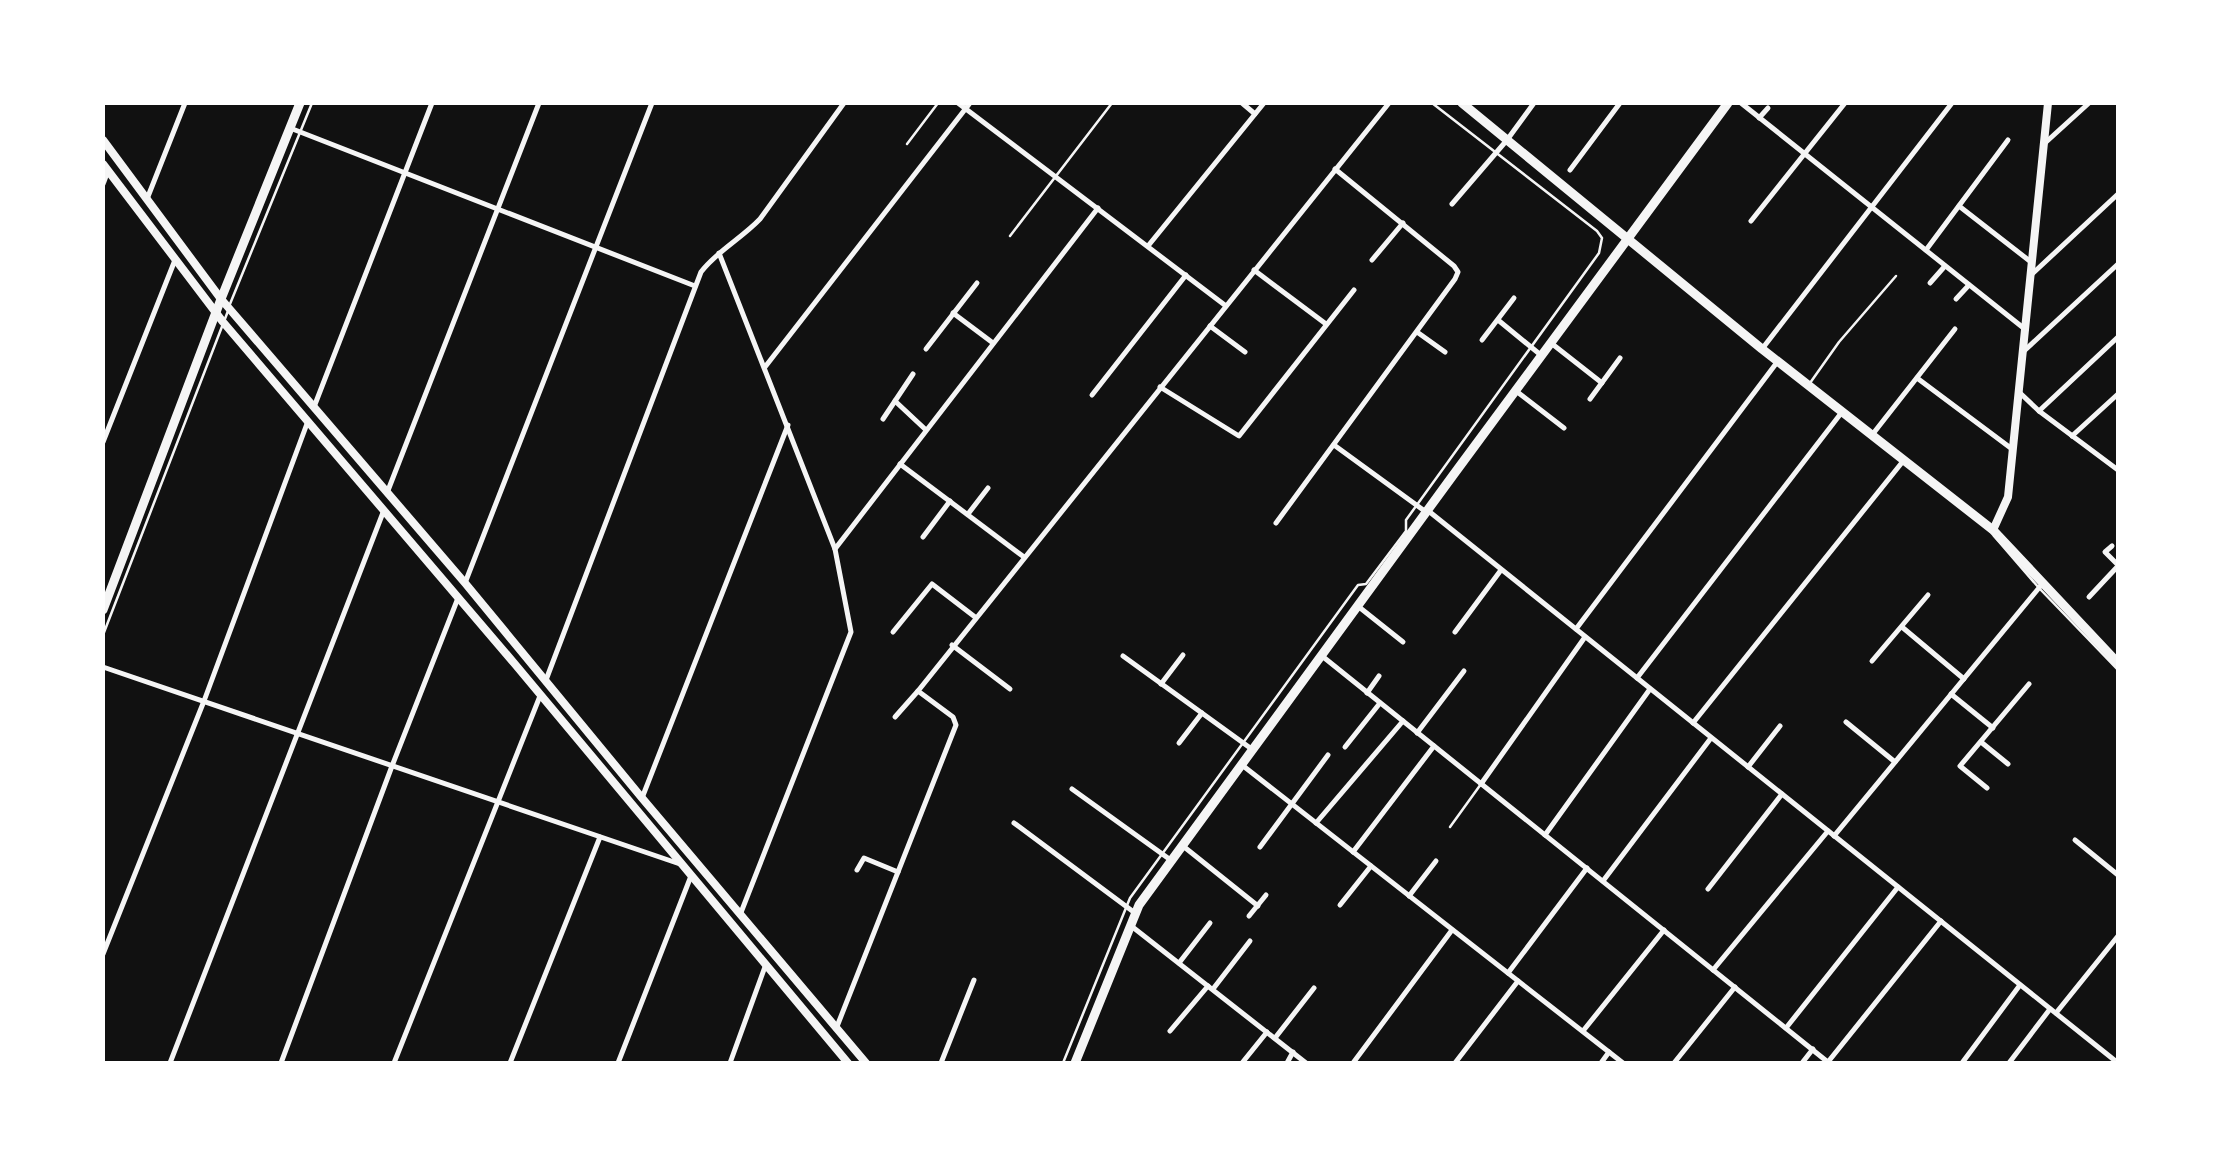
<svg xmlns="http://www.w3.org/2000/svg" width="2221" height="1166" viewBox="0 0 2221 1166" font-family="'Archivo Narrow',sans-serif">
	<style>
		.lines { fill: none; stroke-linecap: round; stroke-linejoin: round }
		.service { stroke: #f5f5f5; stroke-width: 2.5 }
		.minor { stroke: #f5f5f5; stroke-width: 5 }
		.secondary { stroke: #f5f5f5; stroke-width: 8 }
		.primary { stroke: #f5f5f5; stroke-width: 9 }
	</style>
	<rect width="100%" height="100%" fill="#111"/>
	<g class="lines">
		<g class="service">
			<polyline points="907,144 938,103"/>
			<polyline points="1010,236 1112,103"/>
			<polyline points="230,304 312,103"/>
			<polyline points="1810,383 1839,342 1896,276"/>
			<polyline points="1994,536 2039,588 2118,670"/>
			<polyline points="103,635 228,311"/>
			<polyline points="1450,827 1481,784"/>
			<polyline points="1063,1063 1130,898 1358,585 1366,584 1406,531 1406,520 1599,253 1602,238 1597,231 1432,103"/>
		</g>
		<g class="minor">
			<polyline points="958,103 1226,306"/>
			<polyline points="1242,103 1255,114"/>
			<polyline points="1741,103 2026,330"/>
			<polyline points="1759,118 1768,108"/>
			<polyline points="290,128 695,286"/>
			<polyline points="2045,143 2089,103"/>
			<polyline points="1570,170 1620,103"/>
			<polyline points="103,184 108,171"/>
			<polyline points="147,199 185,103"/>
			<polyline points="1452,204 1507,140 1534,103"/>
			<polyline points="1959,206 2031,262"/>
			<polyline points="1751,221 1845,103"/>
			<polyline points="1148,246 1264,103"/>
			<polyline points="1926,250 2008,140"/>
			<polyline points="719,253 835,549 851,632 740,915"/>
			<polyline points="1372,260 1403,223"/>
			<polyline points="1254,270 1326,324"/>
			<polyline points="2031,275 2118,194"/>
			<polyline points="1930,283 1945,266"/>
			<polyline points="1956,299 1969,285"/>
			<polyline points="953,313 993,343"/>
			<polyline points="1498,320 1542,356"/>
			<polyline points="1210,326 1245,352"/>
			<polyline points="1417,332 1445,352"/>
			<polyline points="1482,340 1514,298"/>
			<polyline points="1551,343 1602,383"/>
			<polyline points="926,349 977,283"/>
			<polyline points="1762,349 1952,103"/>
			<polyline points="2024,351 2118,264"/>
			<polyline points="765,367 970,103"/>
			<polyline points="913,374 895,401 926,430"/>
			<polyline points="1917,378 2012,449"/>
			<polyline points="1160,387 1239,436 1354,290"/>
			<polyline points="1516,391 1564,428"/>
			<polyline points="2019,392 2039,411 2118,470"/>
			<polyline points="1092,395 1186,275"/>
			<polyline points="1590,399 1620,358"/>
			<polyline points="314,407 432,103"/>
			<polyline points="2039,411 2118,337"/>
			<polyline points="883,419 895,401"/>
			<polyline points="1872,435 1955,329"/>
			<polyline points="2072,436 2118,394"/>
			<polyline points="103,442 175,260"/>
			<polyline points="1334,445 1426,512"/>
			<polyline points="900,464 1024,557"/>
			<polyline points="387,493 539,103"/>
			<polyline points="1431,513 2118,1063"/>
			<polyline points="968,514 988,488"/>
			<polyline points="1276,523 1455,279 1458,272 1454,266 1335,169"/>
			<polyline points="923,537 950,501"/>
			<polyline points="2112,546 2105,552 2118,565"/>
			<polyline points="835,549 1098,208"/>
			<polyline points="465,583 652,103"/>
			<polyline points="2089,597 2118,566"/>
			<polyline points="1359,607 1403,642"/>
			<polyline points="1902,627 1964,679"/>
			<polyline points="1576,629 1778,361"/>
			<polyline points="893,632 932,584 975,617"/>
			<polyline points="1455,632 1501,570"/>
			<polyline points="952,645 1010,689"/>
			<polyline points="1123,656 1253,750"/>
			<polyline points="1322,656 1829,1063"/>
			<polyline points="1872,661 1928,595"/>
			<polyline points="103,667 680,864"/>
			<polyline points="1637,678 1842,412"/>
			<path d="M 546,680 L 701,272 C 717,251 742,238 760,219 L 844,103"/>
			<polyline points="1161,684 1183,655"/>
			<polyline points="1367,693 1379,676"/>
			<polyline points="1951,694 1993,728"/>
			<polyline points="895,717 918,691"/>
			<polyline points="1846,722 1895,762"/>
			<polyline points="1693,723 1904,460"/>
			<polyline points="1417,733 1464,671"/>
			<polyline points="1981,742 2008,764"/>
			<polyline points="1179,743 1202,713"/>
			<polyline points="1345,747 1380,703"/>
			<polyline points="1242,765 1623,1063"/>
			<polyline points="1748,767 1780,726"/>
			<polyline points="1481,784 1585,637"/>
			<polyline points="1987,788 1960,766 2029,684"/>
			<polyline points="1072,789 1172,861"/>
			<polyline points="642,798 788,425"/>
			<polyline points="1014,823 1135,913"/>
			<polyline points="1316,823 1403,721"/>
			<polyline points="1545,835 1650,689"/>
			<polyline points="1834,836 2043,583"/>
			<polyline points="2075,840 2118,875"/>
			<polyline points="1183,846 1258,906"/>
			<polyline points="1260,847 1328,755"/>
			<polyline points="1353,852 1434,746"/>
			<polyline points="857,870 864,858 898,872"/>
			<polyline points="1603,881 1711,738"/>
			<polyline points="1708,889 1782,794"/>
			<polyline points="1409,896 1436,861"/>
			<polyline points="1340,905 1371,866"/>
			<polyline points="1249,916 1266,895"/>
			<polyline points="1130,925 1306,1063"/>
			<polyline points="103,954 204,701 308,421"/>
			<polyline points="1179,963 1210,923"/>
			<polyline points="1713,970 1828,831"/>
			<polyline points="1508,973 1587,868"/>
			<polyline points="1213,989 1250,941"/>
			<polyline points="2056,1013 2118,936"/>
			<polyline points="1786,1028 1898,887"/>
			<polyline points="836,1029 956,725 953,717 918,691 1389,103"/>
			<polyline points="1170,1031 1208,986"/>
			<polyline points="1583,1031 1664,930"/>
			<polyline points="1275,1038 1314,988"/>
			<polyline points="1828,1062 1941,921"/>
			<polyline points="170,1063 384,510"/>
			<polyline points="281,1063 392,766 458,598"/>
			<polyline points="394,1063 540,696"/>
			<polyline points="510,1063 600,837"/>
			<polyline points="618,1063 691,876"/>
			<polyline points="730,1063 766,964"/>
			<polyline points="941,1063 974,980"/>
			<polyline points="1242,1063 1267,1032"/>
			<polyline points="1287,1063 1293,1052"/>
			<polyline points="1353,1063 1452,930"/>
			<polyline points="1455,1063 1518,981"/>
			<polyline points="1601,1063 1609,1052"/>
			<polyline points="1674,1063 1735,987"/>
			<polyline points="1802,1063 1813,1049"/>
			<polyline points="1962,1063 2020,985"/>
			<polyline points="2009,1063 2050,1009"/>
		</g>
		<g class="secondary">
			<polyline points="103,140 221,299 465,583 642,798 866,1063"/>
			<polyline points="103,164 223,322 514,663 848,1063"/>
			<polyline points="1993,530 2008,497 2048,103"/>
		</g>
		<g class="primary">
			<polyline points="1462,103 1762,349 1993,530 2118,663"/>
			<polyline points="103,610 221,299 300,103"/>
			<polyline points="1075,1063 1139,905 1454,474 1728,103"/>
		</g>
	</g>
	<rect width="2221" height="1166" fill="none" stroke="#ffffff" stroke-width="210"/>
</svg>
